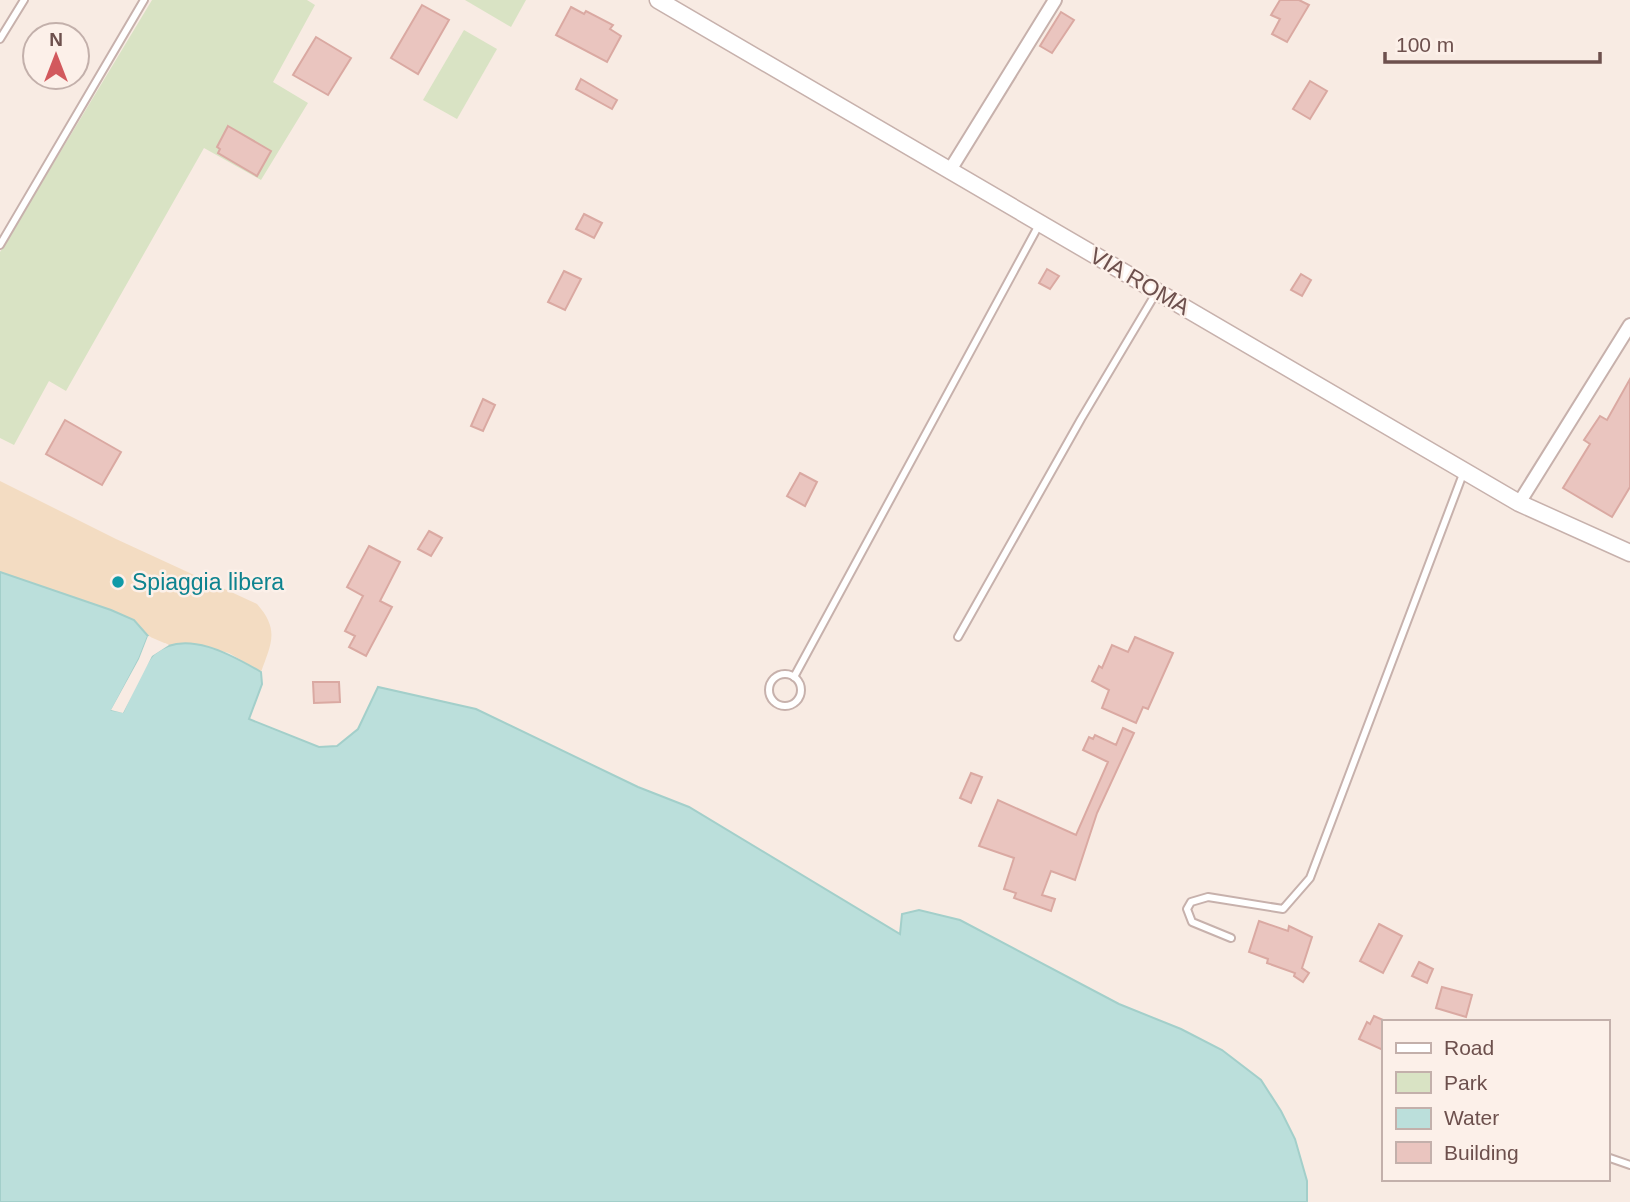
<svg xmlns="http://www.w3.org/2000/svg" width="1630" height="1202" viewBox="0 0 1630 1202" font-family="Helvetica,sans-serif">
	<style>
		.green { fill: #d9e3c4 }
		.sand { fill: #f3dcc2 }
		.water { fill: #bbdfdb; stroke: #a3cfca; stroke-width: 2 }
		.pier { fill: #f8ebe3 }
		.building { fill: #eac5bf; stroke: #daa9a2; stroke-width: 2 }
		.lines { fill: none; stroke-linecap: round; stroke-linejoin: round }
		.service-casing { stroke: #c7b1ac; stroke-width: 10 }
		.minor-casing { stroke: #c7b1ac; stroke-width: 16 }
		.tertiary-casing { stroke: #c7b1ac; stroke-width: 19 }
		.service { stroke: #fff; stroke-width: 6 }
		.minor { stroke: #fff; stroke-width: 12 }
		.tertiary { stroke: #fff; stroke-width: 16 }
		.culture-dot { fill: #0f9aa8; stroke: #fcf0e9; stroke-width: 2.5 }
		.labels { text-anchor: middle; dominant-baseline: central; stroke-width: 5; stroke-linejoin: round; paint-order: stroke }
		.street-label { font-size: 23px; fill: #6d504d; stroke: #fcf0e9 }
		.culture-label { font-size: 23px; fill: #0d838f; stroke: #fcf0e9; text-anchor: start }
	</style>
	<rect width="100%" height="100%" fill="#f8ebe3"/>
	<g class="green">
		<polygon points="152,0 307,0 315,5 273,82 308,103 261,180 204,148 66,391 49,381 14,445 0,438 0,252"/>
		<polygon points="465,0 526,0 511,27"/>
		<polygon points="464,30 497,49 457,119 423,100"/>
	</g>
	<path class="sand" d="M 0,481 L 116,539 L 257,604 C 280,630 271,644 261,672 L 229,653 L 187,643 L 169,645 L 148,636 L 134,620 L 0,572 Z"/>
	<path class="water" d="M 0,572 L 111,610 L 134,620 L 148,636 L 139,659 L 112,710 L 123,712 C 129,699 145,662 154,654 C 185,628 232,655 261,672 L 262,684 L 249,719 L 319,747 L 337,746 L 358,729 L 378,687 L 476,709 L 638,787 L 689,807 L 900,934 L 902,914 L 919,910 L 960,920 L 1119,1004 L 1181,1029 L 1222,1050 L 1261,1080 L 1281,1111 L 1295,1139 L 1307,1181 L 1307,1202 L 0,1202 Z"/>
	<polygon class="pier" points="148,636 151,637 143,661 117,708 121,709 149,653 165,643 169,645 152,656 123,713 111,710 139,659"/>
	<g class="building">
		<polygon points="1280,0 1299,0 1309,5 1287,42 1272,34 1280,19 1271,15"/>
		<polygon points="422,5 449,20 418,74 391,58"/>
		<polygon points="571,7 584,14 586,11 613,25 610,29 621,36 607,62 556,35"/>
		<polygon points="1061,12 1074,20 1052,53 1040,46"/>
		<polygon points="316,37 351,58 328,95 293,75"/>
		<polygon points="581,79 617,100 612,109 576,89"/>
		<polygon points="1310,81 1327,91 1310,119 1293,109"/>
		<polygon points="228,126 271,151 257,176 218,153 220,149 217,147"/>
		<polygon points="584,214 602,223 594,238 576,229"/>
		<polygon points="1047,269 1059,276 1050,289 1039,283"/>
		<polygon points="564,271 581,279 565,310 548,302"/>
		<polygon points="1301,274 1311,280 1302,296 1291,290"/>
		<polygon points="1630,379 1630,487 1612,517 1563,488 1590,444 1584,440 1600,416 1607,420"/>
		<polygon points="483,399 495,405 483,431 471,426"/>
		<polygon points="65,420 121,452 102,485 46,454"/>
		<polygon points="800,473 817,482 805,506 787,496"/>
		<polygon points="429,531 442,538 431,556 418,549"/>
		<polygon points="369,546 400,562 380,601 392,607 366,656 349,647 355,636 345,631 363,596 347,587"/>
		<polygon points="1135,637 1173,653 1148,709 1143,707 1136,723 1102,708 1109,690 1092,681 1099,666 1102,668 1112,645 1128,652"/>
		<polygon points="313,682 339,682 340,702 314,703"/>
		<polygon points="1123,728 1134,733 1097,813 1075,880 1051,871 1042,895 1055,899 1051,911 1014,898 1016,893 1004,889 1014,858 979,846 998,800 1076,835 1108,762 1083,750 1089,737 1093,739 1095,735 1116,745"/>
		<polygon points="971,773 982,777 971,803 960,798"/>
		<polygon points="1259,921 1288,931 1289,926 1312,937 1302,968 1309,973 1303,982 1294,976 1295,973 1267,963 1268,959 1249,952"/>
		<polygon points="1379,924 1402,936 1383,973 1360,961"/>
		<polygon points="1419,962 1433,969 1427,983 1412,976"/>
		<polygon points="1442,987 1472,995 1466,1017 1436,1008"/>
		<polygon points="1374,1016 1383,1020 1383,1050 1359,1039 1367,1022 1370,1024"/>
	</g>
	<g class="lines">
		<defs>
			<g id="service">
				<polyline points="0,39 24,0"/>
				<polyline points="0,245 144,0"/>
				<polyline points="958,637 1081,419 1156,293"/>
				<circle cx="785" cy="690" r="16"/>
				<polyline points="794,677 1040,223"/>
				<polyline points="1231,938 1192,922 1187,909 1191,902 1208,897 1283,909 1310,878 1463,474"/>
				<polyline points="1607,1157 1630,1165"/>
			</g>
			<g id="minor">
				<polyline points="950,170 1055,0"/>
				<polyline points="1519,503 1630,325"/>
			</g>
			<polyline id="tertiary" points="658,0 1519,503 1630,553"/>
		</defs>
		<use href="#service" class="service-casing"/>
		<use href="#minor" class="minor-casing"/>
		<use href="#tertiary" class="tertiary-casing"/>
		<use href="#service" class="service"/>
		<use href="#minor" class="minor"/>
		<use href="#tertiary" class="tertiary"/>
	</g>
	<circle class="culture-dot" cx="118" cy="582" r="7"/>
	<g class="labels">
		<g class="street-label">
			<text transform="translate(1140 281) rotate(30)">VIA ROMA</text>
		</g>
		<g class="culture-label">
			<text x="132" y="582">Spiaggia libera</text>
		</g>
	</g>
	<rect x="1382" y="1020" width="228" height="161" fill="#fcf0e9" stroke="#c3b0ab" stroke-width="2"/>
	<rect x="1396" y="1043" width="35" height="10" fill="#ffffff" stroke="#c3b0ab" stroke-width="2"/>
	<text x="1444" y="1055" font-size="21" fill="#6d504d">Road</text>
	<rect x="1396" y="1072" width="35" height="21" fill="#d9e3c4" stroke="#c3b0ab" stroke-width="2"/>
	<text x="1444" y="1090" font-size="21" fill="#6d504d">Park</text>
	<rect x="1396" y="1108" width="35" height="21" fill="#bbdfdb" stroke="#c3b0ab" stroke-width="2"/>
	<text x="1444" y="1125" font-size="21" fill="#6d504d">Water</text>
	<rect x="1396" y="1142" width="35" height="21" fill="#eac5bf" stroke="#c3b0ab" stroke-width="2"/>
	<text x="1444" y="1160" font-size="21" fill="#6d504d">Building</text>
	<g transform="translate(56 56)"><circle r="33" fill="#fcf0e9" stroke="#c3b0ab" stroke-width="2"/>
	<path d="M0-5L12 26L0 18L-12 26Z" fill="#d2595d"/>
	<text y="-10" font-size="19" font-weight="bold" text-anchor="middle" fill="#6d504d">N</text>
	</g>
	<path d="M1385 52v10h215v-10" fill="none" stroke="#6d504d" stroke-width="3.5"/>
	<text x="1396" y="52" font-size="21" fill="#6d504d" stroke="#fcf0e9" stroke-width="5" paint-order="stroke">100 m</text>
</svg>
